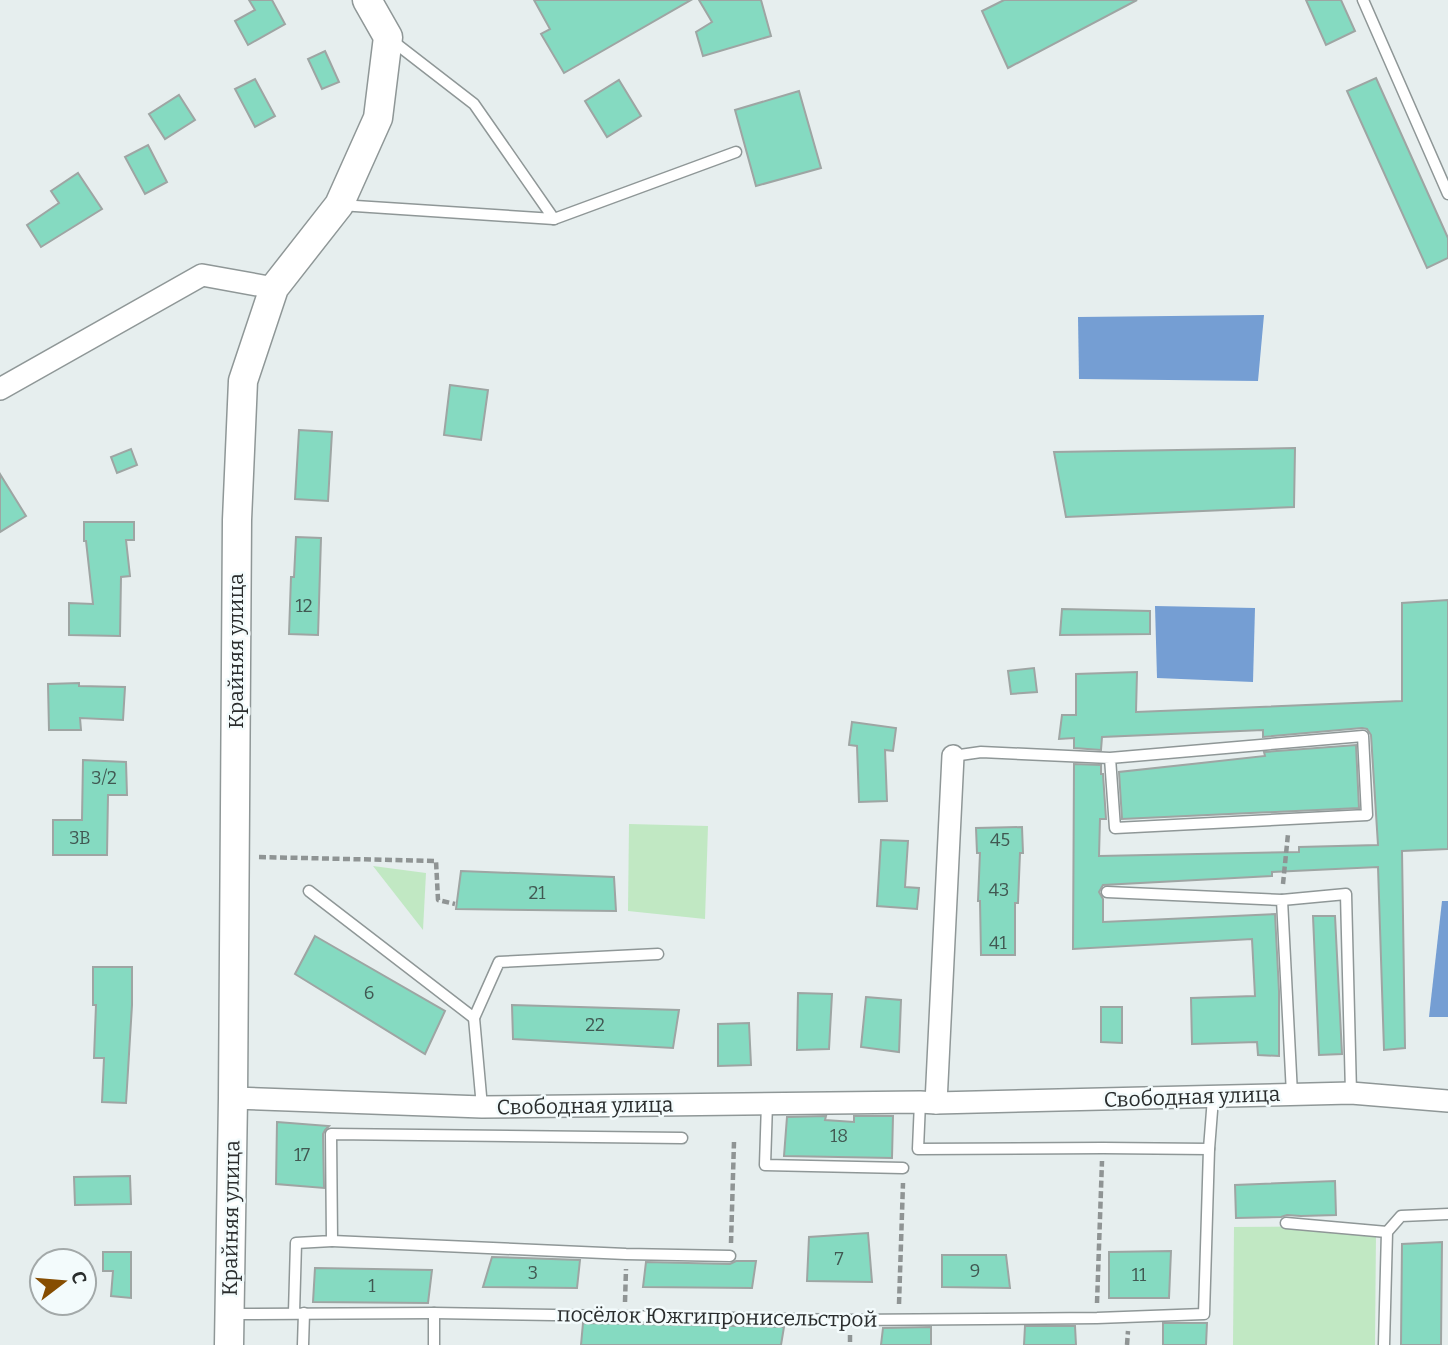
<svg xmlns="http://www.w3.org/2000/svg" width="1448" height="1345" viewBox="0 0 1448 1345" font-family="Bitter,serif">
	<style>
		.green { fill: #c1e8c3 }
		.water { fill: #759ed3 }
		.building { fill: #85dac1; stroke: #9ea5a3; stroke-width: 2 }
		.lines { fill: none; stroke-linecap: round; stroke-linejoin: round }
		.service-casing { stroke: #8f9797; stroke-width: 13 }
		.minor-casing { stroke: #8f9797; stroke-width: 24 }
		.tertiary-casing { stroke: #8f9797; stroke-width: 31 }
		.path { stroke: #8f9494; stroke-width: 4.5; stroke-dasharray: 7 3.5; stroke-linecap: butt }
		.service { stroke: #fff; stroke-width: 10 }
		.minor { stroke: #fff; stroke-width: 21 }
		.tertiary { stroke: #fff; stroke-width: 28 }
		.labels { text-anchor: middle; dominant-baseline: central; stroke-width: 5; stroke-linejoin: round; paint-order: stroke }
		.number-label { font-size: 18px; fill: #415852 }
		.street-label { font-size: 21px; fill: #2a2d2d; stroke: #f3fbfc }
	</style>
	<rect width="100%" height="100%" fill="#e6eeee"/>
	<g class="green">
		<polygon points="629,824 708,826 705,919 628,911"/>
		<polygon points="373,866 426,873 423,930"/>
		<polygon points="1357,1226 1376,1233 1375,1345 1233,1345 1234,1227"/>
	</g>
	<g class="water">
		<polygon points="1264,315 1258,381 1079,379 1078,317"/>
		<polygon points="1155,606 1255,608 1253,682 1157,678"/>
		<polygon points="1442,901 1448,901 1448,1017 1429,1017"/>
	</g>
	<g class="building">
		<polygon points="249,0 272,0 285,24 248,45 235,21 255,10"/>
		<polygon points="534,0 691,0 564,73 541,34 550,29"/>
		<polygon points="699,0 761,0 771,36 703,56 696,32 712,22"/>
		<polygon points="1004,0 1137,0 1008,68 982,11"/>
		<polygon points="1306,0 1341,0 1355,31 1326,45"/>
		<polygon points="325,51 339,82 322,89 308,59"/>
		<polygon points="1376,78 1448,238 1448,258 1427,268 1347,91"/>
		<polygon points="255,79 275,116 255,127 235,89"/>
		<polygon points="619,80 641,116 607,137 585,101"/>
		<polygon points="799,91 821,168 756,186 735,110"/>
		<polygon points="179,95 195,120 165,139 149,114"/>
		<polygon points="148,145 167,182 145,194 125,157"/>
		<polygon points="78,173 102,209 41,247 27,225 59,203 51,191"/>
		<polygon points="450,385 488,390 481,440 444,435"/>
		<polygon points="299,430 332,432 328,501 295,499"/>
		<polygon points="1295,448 1294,507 1066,517 1054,452"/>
		<polygon points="131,449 137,465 117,473 111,457"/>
		<polygon points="0,474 26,516 0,532"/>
		<polygon points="84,522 134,522 134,540 126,540 130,576 121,577 120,636 69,635 69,603 93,604 86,541 84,541"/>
		<polygon points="296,537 321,538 318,635 289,634 291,577 294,577"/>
		<polygon points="1448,600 1448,849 1402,851 1405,1048 1384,1050 1378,867 1272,872 1272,876 1103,885 1099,892 1103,899 1103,922 1275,914 1279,991 1279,1056 1258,1055 1257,1042 1192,1044 1191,998 1255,996 1252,939 1073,949 1074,764 1101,765 1101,774 1103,774 1106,819 1100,819 1099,856 1299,852 1299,847 1378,845 1371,735 1367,729 1362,728 1263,737 1263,730 1102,737 1101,750 1074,748 1074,738 1059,739 1062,715 1076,715 1076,674 1137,672 1136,712 1402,701 1402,603"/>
		<polygon points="1062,609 1150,611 1150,634 1060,635"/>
		<polygon points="1034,668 1037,692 1011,694 1008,671"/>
		<polygon points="79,683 79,686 125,687 123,720 80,718 81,730 49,730 48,684"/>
		<polygon points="852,722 896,728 893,751 885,750 887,801 859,802 857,746 849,745"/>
		<polygon points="1356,745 1359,808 1122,819 1119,772 1265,756 1264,752"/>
		<polygon points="83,760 126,762 127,795 108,795 107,855 53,855 53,820 82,820"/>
		<polygon points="1022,827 1023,853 1020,853 1018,903 1015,903 1015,955 981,955 980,901 978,901 980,853 977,853 976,828"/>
		<polygon points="881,840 908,841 905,887 919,888 917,909 877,906"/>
		<polygon points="461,871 614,877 616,911 456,909"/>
		<polygon points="1313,916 1335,916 1342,1054 1319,1055"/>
		<polygon points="315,936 445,1011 425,1054 295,974"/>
		<polygon points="93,967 132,967 132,1005 126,1103 102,1102 104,1058 94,1058 96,1005 93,1005"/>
		<polygon points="798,993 832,994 829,1049 797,1050"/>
		<polygon points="866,997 901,1000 899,1052 861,1047"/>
		<polygon points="512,1005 679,1010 673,1048 513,1039"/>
		<polygon points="1101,1007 1122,1007 1122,1043 1101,1042"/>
		<polygon points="749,1023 751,1065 718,1066 718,1024"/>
		<polygon points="826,1116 825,1120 854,1122 854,1116 893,1116 892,1158 784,1156 787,1117"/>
		<polygon points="277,1122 329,1126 325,1130 323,1134 324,1188 276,1184"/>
		<polygon points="130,1176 131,1204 75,1205 74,1177"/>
		<polygon points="1335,1181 1336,1215 1301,1216 1287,1215 1281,1217 1236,1218 1235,1185"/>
		<polygon points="868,1233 872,1282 807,1281 809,1237"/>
		<polygon points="1442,1242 1441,1345 1401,1345 1402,1244"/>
		<polygon points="1171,1251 1169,1298 1109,1298 1109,1252"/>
		<polygon points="103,1252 131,1252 131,1298 111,1296 113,1271 103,1271"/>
		<polygon points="942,1255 1006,1255 1010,1288 942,1287"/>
		<polygon points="492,1257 580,1260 577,1288 483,1287"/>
		<polygon points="736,1261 756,1261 752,1288 643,1287 646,1262 730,1264"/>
		<polygon points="315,1268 432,1270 428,1303 313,1302"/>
		<polygon points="583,1323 784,1327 781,1345 581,1345"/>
		<polygon points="1163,1323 1207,1323 1206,1345 1163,1345"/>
		<polygon points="1025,1326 1075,1326 1076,1345 1024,1345"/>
		<polygon points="931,1327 931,1345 881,1345 883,1328"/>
	</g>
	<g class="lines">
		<defs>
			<g id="service">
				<polyline points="1363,0 1448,194"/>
				<polyline points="340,205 554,219 474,104 390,39"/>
				<polyline points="554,219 736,152"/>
				<polyline points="953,756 981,752 1110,758 1363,736 1367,815 1115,828 1110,758"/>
				<polyline points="309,891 474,1018"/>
				<polyline points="1107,892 1282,900 1292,1094"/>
				<polyline points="1282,900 1346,894 1351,1093"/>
				<polyline points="920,1102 918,1149 1103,1148 1209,1149"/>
				<polyline points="767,1103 765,1165 903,1168"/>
				<polyline points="482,1107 474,1018 499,962 658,954"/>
				<polyline points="1286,1223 1387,1232"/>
				<polyline points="332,1241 626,1254 730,1256"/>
				<polyline points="294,1313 296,1243 332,1241 331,1134 682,1138"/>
				<polyline points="232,1314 434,1313 850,1320 1097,1318 1204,1314 1209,1149 1213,1098"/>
				<polyline points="303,1345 304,1313"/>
				<polyline points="434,1345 434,1313"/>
				<polyline points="1384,1345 1387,1232 1401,1216 1448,1214"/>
			</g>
			<g id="minor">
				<polyline points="0,389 202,275 274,288"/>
				<polyline points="233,1098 482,1107 920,1102 936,1103 1351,1093 1448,1101"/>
				<polyline points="936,1103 953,756"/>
			</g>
			<polyline id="tertiary" points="229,1345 233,1098 237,520 243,381 274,288 339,205 378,118 388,37 367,0"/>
		</defs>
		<use href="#service" class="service-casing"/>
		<use href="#minor" class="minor-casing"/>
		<use href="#tertiary" class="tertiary-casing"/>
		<g class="path">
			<polyline points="259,857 436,861 438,900 455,904"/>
			<polyline points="1283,884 1288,834"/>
			<polyline points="731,1243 734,1142"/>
			<polyline points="625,1302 626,1269"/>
			<polyline points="1097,1303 1102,1161"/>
			<polyline points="899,1304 903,1183"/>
			<polyline points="850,1335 850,1345"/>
			<polyline points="1127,1345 1128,1331"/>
		</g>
		<use href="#service" class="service"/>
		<use href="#minor" class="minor"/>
		<use href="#tertiary" class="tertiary"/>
	</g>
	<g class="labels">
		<g class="number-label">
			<text x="304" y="606">12</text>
			<text x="104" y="778">3/2</text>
			<text x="80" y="838">3В</text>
			<text x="1000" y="840">45</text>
			<text x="999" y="890">43</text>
			<text x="537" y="893">21</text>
			<text x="998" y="943">41</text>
			<text x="369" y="993">6</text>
			<text x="595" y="1025">22</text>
			<text x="839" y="1136">18</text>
			<text x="302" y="1155">17</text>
			<text x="839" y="1259">7</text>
			<text x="975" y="1271">9</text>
			<text x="533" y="1273">3</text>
			<text x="1139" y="1275">11</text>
			<text x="372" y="1286">1</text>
		</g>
		<g class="street-label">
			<text transform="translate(236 651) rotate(-90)">Крайняя улица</text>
			<text transform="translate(1192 1097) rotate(-2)">Свободная улица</text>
			<text transform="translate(585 1106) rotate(-1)">Свободная улица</text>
			<text transform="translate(231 1218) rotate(-89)">Крайняя улица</text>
			<text transform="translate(717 1317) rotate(1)">посёлок Южгипронисельстрой</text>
		</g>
	</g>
	<g transform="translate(63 1282) rotate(74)"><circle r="33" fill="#f3fbfc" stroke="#a3a9a9" stroke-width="2"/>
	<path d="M0-5L12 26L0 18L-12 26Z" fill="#864d01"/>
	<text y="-10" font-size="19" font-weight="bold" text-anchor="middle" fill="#2a2d2d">С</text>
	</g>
</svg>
